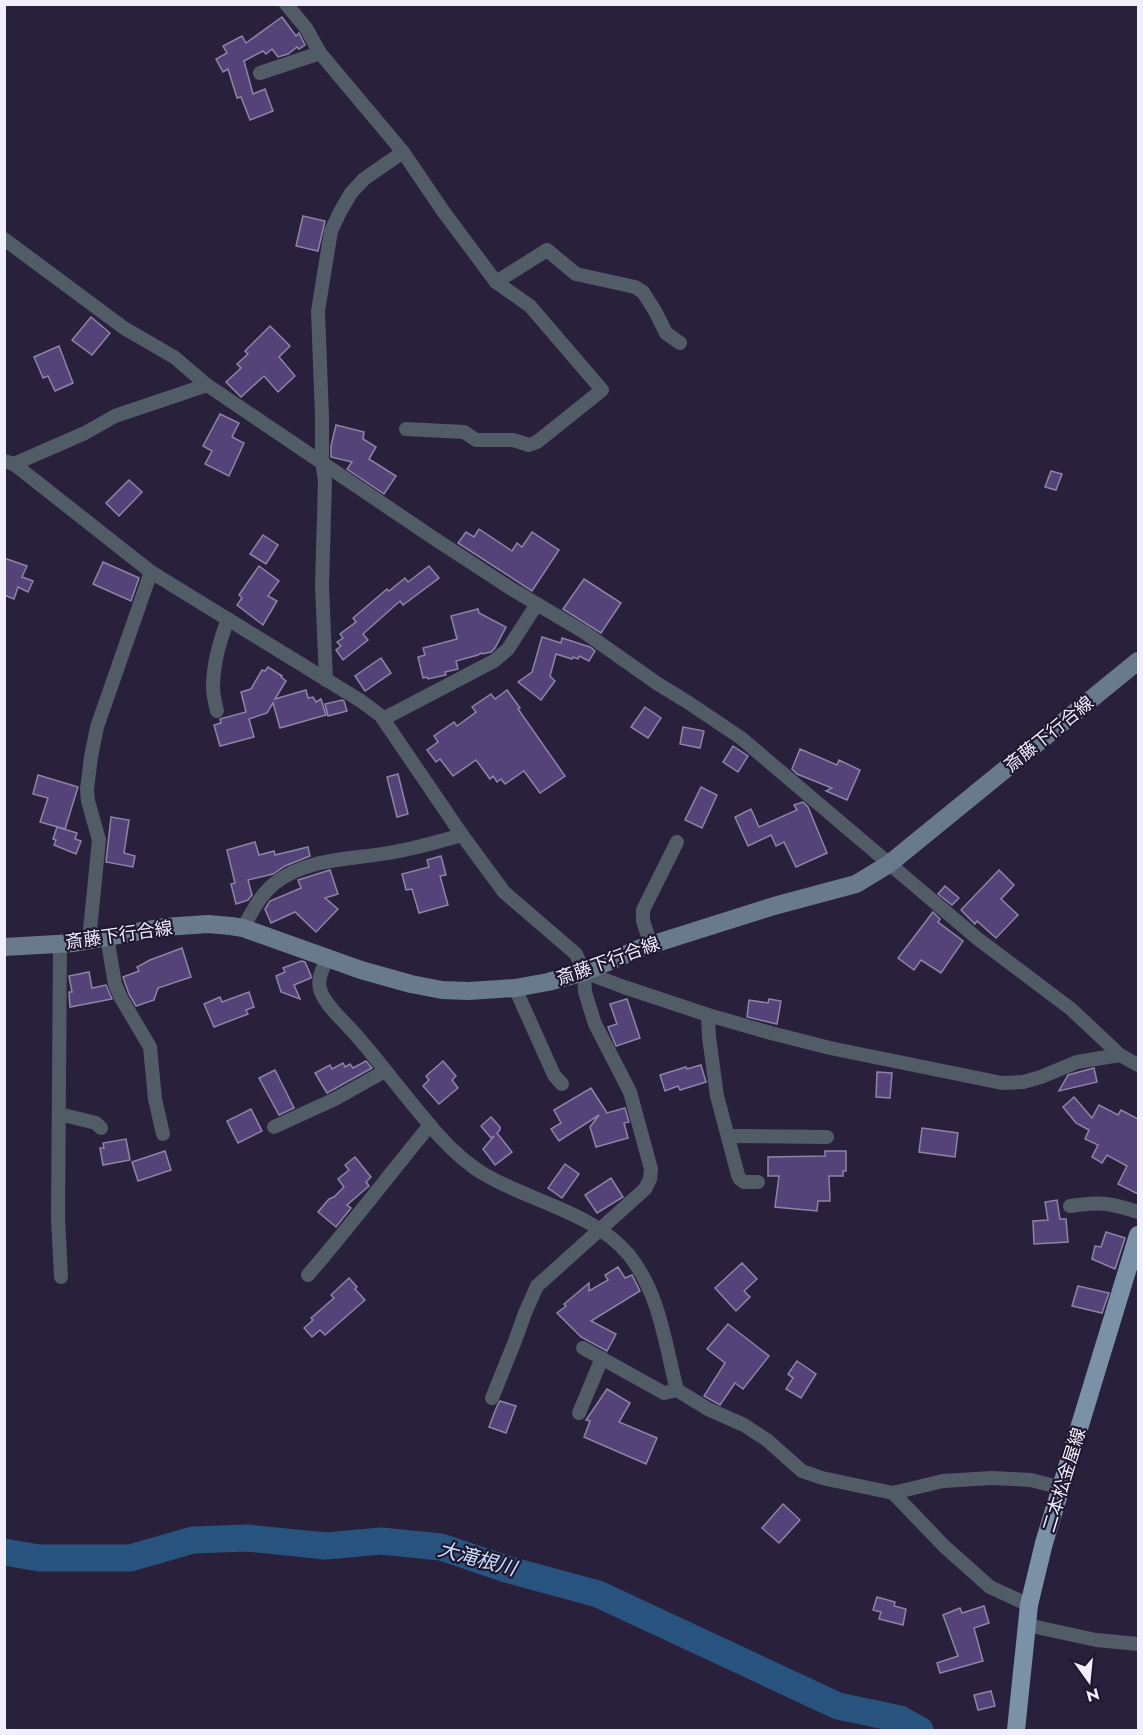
<svg xmlns="http://www.w3.org/2000/svg" width="1143" height="1735" viewBox="0 0 1143 1735" font-family="Jost,'Noto Sans JP',sans-serif">
	<style>
		.lines { fill: none; stroke-linecap: round; stroke-linejoin: round }
		.river { stroke: #29537f; stroke-width: 27 }
		.building { fill: #544378; stroke: #8d84a5; stroke-width: 1.5 }
		.street { stroke: #515c67; stroke-width: 14 }
		.secondary { stroke: #697a8c; stroke-width: 18 }
		.primary { stroke: #7b91a8; stroke-width: 18 }
		.labels { text-anchor: middle; dominant-baseline: central; stroke-width: 4.5; stroke-linejoin: round; paint-order: stroke }
		.street-label { font-size: 18px; fill: #f1eefd; stroke: #201731 }
		.water-label { font-size: 20px; font-style: italic; fill: #c7e0fc; stroke: #201731 }
	</style>
	<rect width="100%" height="100%" fill="#29213c"/>
	<g class="lines">
		<polyline class="river" points="4,1552 39,1558 130,1558 193,1540 247,1538 326,1546 381,1541 441,1547 506,1569 598,1594 838,1706 900,1719 920,1730"/>
	</g>
	<g class="building">
		<polygon points="282,17 296,36 299,33 305,45 299,49 297,47 288,54 278,57 272,49 266,54 263,51 244,61 253,94 265,89 273,111 250,120 241,97 237,98 228,69 223,72 216,59 227,53 223,46 242,36 246,43"/>
		<polygon points="303,216 325,221 318,251 296,246"/>
		<polygon points="91,317 110,333 92,355 72,340"/>
		<polygon points="270,326 290,346 279,357 295,376 278,392 264,376 241,397 226,382 241,368 237,364 248,354 245,351"/>
		<polygon points="59,346 73,383 55,391 48,376 43,378 34,357"/>
		<polygon points="220,414 239,423 232,437 244,443 229,476 205,464 212,451 203,446"/>
		<polygon points="336,425 364,432 363,439 376,447 369,459 396,476 384,494 347,469 352,462 331,457 331,446"/>
		<polygon points="1051,471 1062,474 1056,490 1045,487"/>
		<polygon points="129,480 142,492 119,516 106,503"/>
		<polygon points="479,529 512,551 517,543 522,547 532,532 559,550 532,591 458,543 466,532 474,537"/>
		<polygon points="263,535 278,545 266,564 250,554"/>
		<polygon points="4,558 27,566 22,577 33,581 28,592 18,587 14,599 4,595"/>
		<polygon points="103,562 139,578 131,601 93,584"/>
		<polygon points="259,566 279,581 268,596 277,601 263,625 237,605 242,598 239,595"/>
		<polygon points="429,566 439,578 403,605 400,601 363,634 368,640 343,660 336,650 341,646 337,642 343,638 340,634 356,622 353,618 387,589 389,591 405,578 408,582"/>
		<polygon points="584,579 621,603 601,633 563,609"/>
		<polygon points="478,609 479,613 506,627 495,648 491,652 482,654 481,653 478,655 456,661 458,669 445,672 446,675 428,679 427,677 423,678 418,657 425,655 423,648 457,639 451,616"/>
		<polygon points="542,637 561,643 562,638 590,647 595,651 589,661 579,656 578,659 573,657 572,659 556,654 550,676 555,681 541,700 518,682 532,672"/>
		<polygon points="381,658 391,673 365,691 355,676"/>
		<polygon points="268,667 282,676 281,677 286,681 275,699 306,690 308,698 313,697 316,702 321,699 326,715 280,728 273,703 267,713 249,719 254,737 220,746 214,725 221,723 220,719 246,712 241,692 251,689 262,670 265,671"/>
		<polygon points="507,690 520,708 518,709 565,776 540,793 524,771 505,784 501,779 497,782 493,776 490,779 476,760 453,776 440,759 436,762 427,750 438,742 434,736 454,722 457,726 476,712 472,707 491,694 495,699"/>
		<polygon points="342,700 344,701 347,711 328,716 325,704"/>
		<polygon points="645,707 661,718 648,738 631,727"/>
		<polygon points="683,727 704,731 700,748 680,744"/>
		<polygon points="733,746 748,756 738,772 723,762"/>
		<polygon points="800,749 837,765 839,760 860,770 847,800 826,791 832,788 797,774 792,769"/>
		<polygon points="398,774 408,814 397,817 387,777"/>
		<polygon points="38,775 78,787 65,829 40,822 48,798 33,794"/>
		<polygon points="701,787 717,795 702,828 685,820"/>
		<polygon points="803,802 808,807 827,853 796,867 784,842 776,846 771,835 748,846 735,817 751,809 759,827 797,810 794,805"/>
		<polygon points="111,817 129,820 124,853 135,856 133,867 106,862"/>
		<polygon points="57,827 77,833 75,839 81,841 76,854 54,845 56,840 53,839"/>
		<polygon points="255,842 259,855 274,851 275,855 308,847 310,856 285,866 273,874 248,880 252,895 248,900 236,904 231,884 235,883 227,850"/>
		<polygon points="441,856 446,875 440,876 448,905 419,913 412,889 406,890 402,874 429,867 427,860"/>
		<polygon points="330,870 338,894 325,898 338,909 316,932 295,912 271,923 265,909 270,901 301,888 298,880"/>
		<polygon points="999,870 1014,885 1001,899 1018,915 996,938 977,921 975,924 961,910"/>
		<polygon points="945,886 959,898 952,905 938,894"/>
		<polygon points="933,912 940,919 938,922 963,941 941,973 921,960 914,970 898,958"/>
		<polygon points="182,948 191,977 158,988 154,1000 136,1006 129,994 123,977 139,971 137,967 150,960"/>
		<polygon points="301,961 305,962 311,976 311,978 294,985 300,999 281,992 276,976 285,972 283,968"/>
		<polygon points="89,972 92,988 106,985 112,999 70,1007 69,992 72,992 69,976"/>
		<polygon points="249,992 254,1007 246,1010 248,1014 214,1027 204,1004 220,997 222,1002"/>
		<polygon points="627,999 640,1038 616,1046 608,1027 617,1024 610,1004"/>
		<polygon points="769,999 781,1001 777,1024 747,1017 749,1000 768,1003"/>
		<polygon points="366,1061 372,1068 327,1093 315,1073 330,1065 332,1069 343,1063 345,1067 350,1064 353,1068"/>
		<polygon points="443,1061 456,1076 452,1080 458,1088 439,1104 423,1086 429,1080 426,1076"/>
		<polygon points="701,1065 706,1082 680,1090 678,1086 665,1091 660,1075 686,1067 687,1069"/>
		<polygon points="1094,1068 1097,1082 1059,1091 1068,1075"/>
		<polygon points="275,1070 294,1108 279,1115 259,1078"/>
		<polygon points="877,1072 892,1073 890,1098 876,1097"/>
		<polygon points="591,1088 607,1113 625,1108 629,1122 624,1123 628,1138 596,1147 590,1127 599,1115 559,1141 551,1129 561,1123 554,1110"/>
		<polygon points="1074,1097 1092,1118 1099,1105 1118,1115 1121,1110 1138,1119 1138,1194 1118,1184 1127,1166 1107,1155 1102,1163 1092,1157 1098,1145 1085,1139 1089,1130 1076,1123 1063,1107"/>
		<polygon points="251,1109 262,1131 238,1143 227,1121"/>
		<polygon points="491,1117 500,1127 500,1130 497,1133 512,1152 495,1165 483,1149 494,1136 491,1138 481,1126"/>
		<polygon points="922,1128 958,1133 955,1157 919,1152"/>
		<polygon points="126,1139 130,1160 103,1165 100,1148 104,1148 103,1143"/>
		<polygon points="165,1151 171,1170 138,1181 132,1162"/>
		<polygon points="825,1151 846,1151 846,1171 843,1171 843,1176 829,1176 830,1201 818,1201 817,1211 775,1207 779,1176 768,1176 768,1157 825,1156"/>
		<polygon points="355,1157 371,1177 366,1182 369,1186 347,1205 351,1208 336,1227 318,1212 329,1199 334,1197 344,1187 338,1179 349,1170 345,1165"/>
		<polygon points="565,1164 579,1174 562,1198 548,1188"/>
		<polygon points="611,1178 623,1197 597,1213 585,1195"/>
		<polygon points="1057,1200 1060,1219 1066,1219 1068,1242 1034,1244 1033,1221 1048,1220 1045,1202"/>
		<polygon points="1106,1232 1125,1238 1115,1269 1092,1259 1095,1246 1101,1247"/>
		<polygon points="742,1263 757,1279 744,1291 750,1297 736,1311 715,1288"/>
		<polygon points="618,1267 625,1278 632,1275 640,1291 591,1321 616,1334 607,1351 581,1337 557,1313 566,1306 564,1304 589,1283 589,1291 608,1280 605,1275"/>
		<polygon points="349,1278 357,1287 355,1289 365,1300 325,1335 320,1330 312,1337 304,1328 313,1320 311,1318 334,1298 331,1295"/>
		<polygon points="1078,1286 1109,1293 1102,1313 1072,1306"/>
		<polygon points="728,1324 769,1356 743,1389 735,1383 720,1405 704,1396 725,1363 707,1349"/>
		<polygon points="797,1361 816,1374 801,1398 786,1389 793,1378 788,1374"/>
		<polygon points="607,1389 630,1403 619,1422 657,1438 646,1464 584,1437 590,1421 586,1420"/>
		<polygon points="500,1401 516,1406 506,1433 489,1427 497,1406"/>
		<polygon points="783,1504 800,1520 779,1543 762,1528"/>
		<polygon points="877,1597 895,1602 894,1606 906,1609 903,1625 879,1619 881,1612 873,1610"/>
		<polygon points="984,1606 989,1623 974,1628 983,1661 940,1673 937,1663 958,1656 943,1615 960,1608 962,1613"/>
		<polygon points="991,1691 995,1706 978,1710 974,1695"/>
	</g>
	<g class="lines">
		<g class="street">
			<polyline points="286,4 306,28 320,53 403,152 443,211 496,282 530,306 602,390 537,442 529,445 513,440 476,440 464,432 406,429"/>
			<polyline points="260,73 320,53"/>
			<polyline points="4,239 124,328 174,357 207,385 432,537 510,588 584,632 658,684 689,703 741,738 978,939 1071,1009 1120,1055"/>
			<polyline points="496,282 547,250 576,274 635,287 643,292 655,311 666,333 680,343"/>
			<polyline points="4,461 14,464 151,572 361,701 381,716 462,835 504,892 576,954 584,972 585,992 595,1024 630,1092 651,1169 650,1179 645,1189 537,1286 525,1313 515,1341 492,1398"/>
			<polyline points="14,464 85,433 115,416 207,385"/>
			<polyline points="326,680 322,586 325,481 322,461 322,417 318,311 331,231 340,212 351,193 364,179 403,152"/>
			<path d="M 217,711 C 215,703 213,695 213,687 C 213,664 220,640 228,619"/>
			<polyline points="383,719 494,661 508,649 537,604"/>
			<path d="M 243,928 C 252,912 260,895 275,883 C 309,856 359,860 399,851 C 420,847 441,841 462,835"/>
			<polyline points="107,937 115,984 121,998 150,1047 155,1099 163,1134"/>
			<polyline points="89,940 99,840 88,801 87,789 91,757 97,727 151,572"/>
			<polyline points="60,944 58,1218 61,1277"/>
			<polyline points="651,945 643,921 643,910 677,842"/>
			<path d="M 328,957 C 323,968 316,980 321,992 C 326,1006 345,1022 355,1034 C 379,1061 400,1090 424,1118 C 439,1137 456,1155 476,1169 C 524,1201 590,1209 629,1255 C 660,1294 665,1344 677,1390 L 708,1409 L 744,1425 L 767,1440 L 802,1471 L 822,1478 L 893,1493 L 945,1547 L 990,1587 L 1029,1605"/>
			<polyline points="584,972 624,987 708,1015 771,1033 830,1048 1002,1083 1023,1082 1041,1077 1077,1062 1120,1055 1138,1065"/>
			<polyline points="515,988 554,1075 562,1084"/>
			<polyline points="708,1015 709,1037 717,1096 738,1175 740,1179 744,1182 758,1182"/>
			<polyline points="59,1114 96,1123 101,1128"/>
			<polyline points="274,1127 335,1099 385,1071"/>
			<polyline points="728,1136 827,1137"/>
			<path d="M 1070,1206 C 1100,1201 1110,1203 1138,1212"/>
			<path d="M 308,1275 C 350,1226 389,1175 430,1125"/>
			<polyline points="583,1348 664,1393 677,1390"/>
			<polyline points="579,1413 602,1358"/>
			<polyline points="893,1493 943,1481 991,1478 1031,1480 1062,1488"/>
			<polyline points="1027,1625 1096,1640 1138,1644"/>
		</g>
		<polyline class="secondary" points="4,947 74,943 164,927 208,924 231,926 243,928 361,970 411,984 442,990 469,991 515,988 548,982 584,972 641,948 774,906 856,884 889,864 1138,661"/>
		<polyline class="primary" points="1016,1730 1029,1605 1044,1543 1138,1235"/>
	</g>
	<g class="labels">
		<g class="street-label">
			<text transform="translate(1049 734) rotate(-39)">斎藤下行合線</text>
			<text transform="translate(119 935) rotate(-8)">斎藤下行合線</text>
			<text transform="translate(608 961) rotate(-20)">斎藤下行合線</text>
			<text transform="translate(1064 1480) rotate(-73)">二本松金屋線</text>
		</g>
		<g class="water-label">
			<text transform="translate(477 1559) rotate(15)">大滝根川</text>
		</g>
	</g>
	<rect width="1143" height="1735" fill="none" stroke="#f1eefd" stroke-width="12"/>
	<g transform="translate(1089 1681) rotate(165)" stroke="#201731" stroke-width="4.5" paint-order="stroke">
	<path d="M0-4.5L10 22L0 15L-10 22Z" fill="#f1eefd"/>
	<text y="-9" font-size="16" font-weight="bold" text-anchor="middle" fill="#f1eefd">N</text>
	</g>
</svg>
